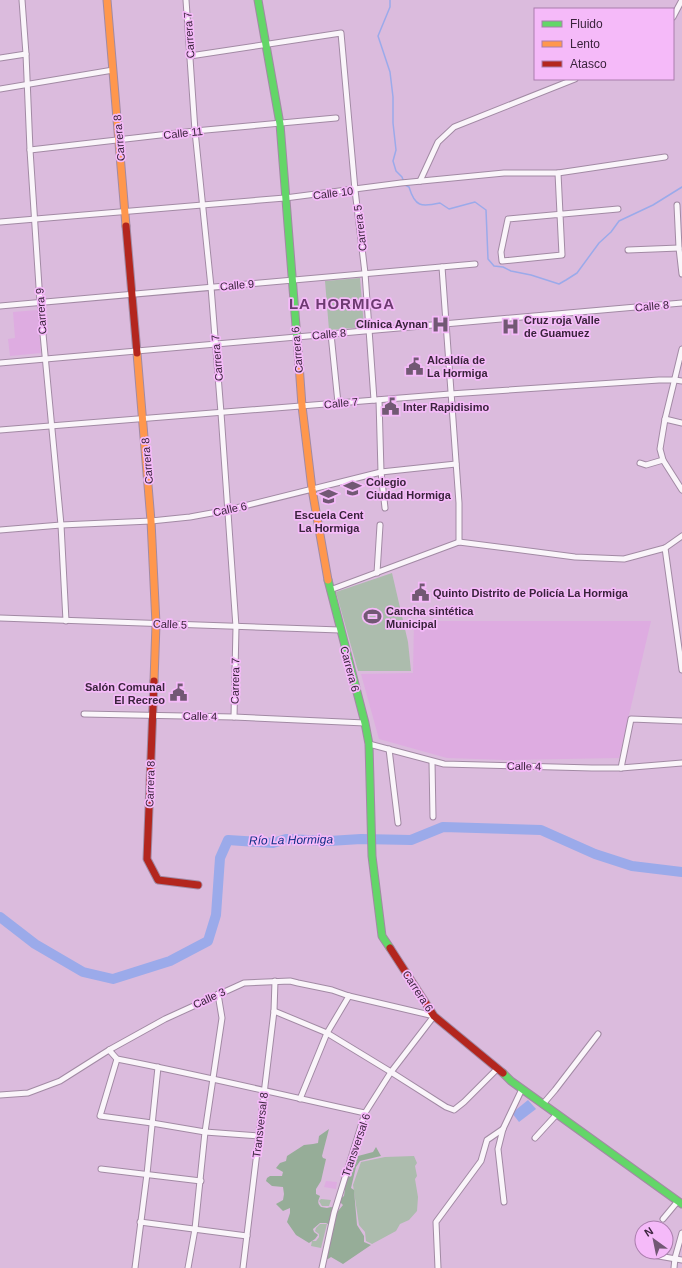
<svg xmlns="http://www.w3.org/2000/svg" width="682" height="1268" viewBox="0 0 682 1268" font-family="Arial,sans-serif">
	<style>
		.built { fill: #deace1 }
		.green { fill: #acbcad }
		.forest { fill: #96ad98 }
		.water { fill: #9baaea }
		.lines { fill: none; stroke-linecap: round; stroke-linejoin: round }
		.stream { stroke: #9baaea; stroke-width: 1.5 }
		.river { stroke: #9baaea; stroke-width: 10 }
		.street-casing { stroke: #a28aa4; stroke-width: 7 }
		.fast-casing { stroke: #a28aa4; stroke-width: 9 }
		.slow-casing { stroke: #a28aa4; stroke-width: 9 }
		.jam-casing { stroke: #a28aa4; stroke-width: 9 }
		.street { stroke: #faf5fa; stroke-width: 5 }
		.fast { stroke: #63d668; stroke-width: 7 }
		.slow { stroke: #ff974d; stroke-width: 7 }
		.jam { stroke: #b3261e; stroke-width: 7 }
		.labels { text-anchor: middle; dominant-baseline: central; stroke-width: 3.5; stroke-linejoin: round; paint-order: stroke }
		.street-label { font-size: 11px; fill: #3a233c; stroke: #f5baf9 }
		.poi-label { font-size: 11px; font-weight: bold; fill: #3a233c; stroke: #f5baf9; text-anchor: start }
		.water-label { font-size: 12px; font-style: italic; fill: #103086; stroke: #f5baf9 }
		.district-label { font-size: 15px; font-weight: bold; letter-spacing: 1px; fill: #6d3a71; stroke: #f5baf9 }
	</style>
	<rect width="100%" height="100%" fill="#dbbbdd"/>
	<g class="built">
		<polygon points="37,310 41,353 10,356 8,339 15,338 13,312"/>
		<polygon points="414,621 651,621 619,758 506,760 447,758 379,739 361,674 413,673"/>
		<polygon points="326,1181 337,1182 336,1189 324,1187"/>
	</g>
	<g class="green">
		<polygon points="360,278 364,327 329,330 325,281"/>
		<polygon points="392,573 408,642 411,671 358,671 336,592"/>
		<polygon points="414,1156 417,1163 415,1166 417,1176 415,1179 418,1197 417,1211 409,1220 400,1224 396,1231 372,1244 366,1241 365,1232 359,1225 353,1185 361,1162 385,1157"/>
		<polygon points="321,1199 331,1200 329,1206 322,1206 319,1201"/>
		<polygon points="320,1224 327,1224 321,1248 311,1246 312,1241 316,1241 319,1237 319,1234 315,1231 316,1228"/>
	</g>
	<g class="forest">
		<path d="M 329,1129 L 322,1156 L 323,1158 L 326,1159 L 321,1181 L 316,1189 L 316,1194 L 320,1196 C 318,1201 317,1203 321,1207 L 327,1208 L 331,1207 L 334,1208 L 330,1225 L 326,1223 L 320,1223 L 313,1229 L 314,1232 L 318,1235 L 315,1239 L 309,1243 L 296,1235 L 287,1222 L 290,1213 L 290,1208 L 283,1211 L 276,1204 L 283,1200 L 284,1194 L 283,1187 L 272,1186 L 266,1181 L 267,1178 L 270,1176 L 282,1176 L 283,1172 L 276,1168 L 280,1163 L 286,1161 L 287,1156 L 304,1145 L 313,1144 L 318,1143 L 319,1136 Z"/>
		<polygon points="376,1147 381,1156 360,1161 356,1167 351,1188 354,1190 357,1225 364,1236 364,1242 371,1245 343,1264 331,1257 328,1259 324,1259 336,1211 338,1211 343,1205 340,1202 340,1199 344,1196 345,1189 345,1182 348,1178 351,1169 349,1166 354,1150 358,1156 373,1152"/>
	</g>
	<polygon class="water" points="528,1100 536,1109 519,1122 512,1113"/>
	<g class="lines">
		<path class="stream" d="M 390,0 L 390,7 L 378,36 L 390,72 L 393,97 L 393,123 L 396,150 L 393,161 L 396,171 L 402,177 L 405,185 L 409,187 C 415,207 421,207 440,203 L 449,209 L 475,202 L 486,210 L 488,259 L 494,266 L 503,267 L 511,271 L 531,275 L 559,284 L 566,280 L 577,273 L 599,243 L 611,232 L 619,221 L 653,205 L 682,187"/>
		<polyline class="river" points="0,917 35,944 83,972 113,979 170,961 208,941 216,915 220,858 228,840 273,843 286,839 329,841 361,839 411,840 443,827 541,830 595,854 632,866 682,872"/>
		<defs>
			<g id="street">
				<polyline points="22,0 26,54 30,150 40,302 61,525 66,621"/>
				<polyline points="186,0 195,131 211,287 221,413 236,627 234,717"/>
				<polyline points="673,17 682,0"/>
				<polyline points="190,56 341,33 355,190 365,273 374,400"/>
				<polyline points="0,58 26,54"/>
				<polyline points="0,89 113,70"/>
				<polyline points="30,150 195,131 336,118"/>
				<polyline points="558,173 562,255 502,261 501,252 508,219 618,209"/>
				<polyline points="420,181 438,142 454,127 575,79"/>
				<polyline points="677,205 679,248 682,274"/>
				<polyline points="0,222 285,198 401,183 504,173 558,173 665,157"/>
				<polyline points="628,250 679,248"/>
				<polyline points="442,267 459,503 459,542"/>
				<polyline points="0,306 475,264"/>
				<polyline points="331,334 338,403"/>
				<polyline points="682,349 665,419 660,449 663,460 682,490"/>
				<polyline points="0,363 682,303"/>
				<polyline points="379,400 381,472 385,508"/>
				<polyline points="665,419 682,423"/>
				<polyline points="0,430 450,394 659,380 675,380 682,381"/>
				<polyline points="640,463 646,465 663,460"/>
				<polyline points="0,530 61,525 151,521 190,517 228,510 381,472 456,464"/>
				<polyline points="665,548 682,670"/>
				<polyline points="377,573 380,525"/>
				<polyline points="330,590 459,542 575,557 624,559 665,548 682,536"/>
				<polyline points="0,618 340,630"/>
				<polyline points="84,714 234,717 365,723"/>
				<polyline points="369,744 444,764 592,768 621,768 682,763"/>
				<polyline points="389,749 398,823"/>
				<polyline points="432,762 433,817"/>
				<polyline points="621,768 631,719 682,721"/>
				<polyline points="274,1011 327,1033 391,1072 446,1107 454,1110 464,1102 498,1068"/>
				<path d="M 109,1050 L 117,1059 C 200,1075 282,1095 365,1113"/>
				<polyline points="117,1059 100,1116 152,1123 205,1132 258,1136"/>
				<polyline points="0,1095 28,1093 60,1081 109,1050 165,1019 244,983 290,981 298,983 332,990 349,996 434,1016 391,1072 365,1113 334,1213 322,1268"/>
				<polyline points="300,1099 327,1033 349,996"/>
				<polyline points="543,1104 555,1090 598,1034"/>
				<polyline points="535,1138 557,1114"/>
				<polyline points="101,1169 201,1181"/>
				<polyline points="504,1202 498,1149 503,1129 522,1089"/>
				<polyline points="663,1219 678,1201"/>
				<polyline points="140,1222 247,1236"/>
				<polyline points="647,1254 682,1260"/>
				<polyline points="135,1268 147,1174 158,1067"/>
				<polyline points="188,1268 195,1229 205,1132 222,1018 218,994"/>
				<polyline points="243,1268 274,1011 275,981"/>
				<polyline points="438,1268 436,1222 481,1161 487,1140 503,1129"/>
				<polyline points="674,1268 675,1258 682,1233"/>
			</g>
			<g id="fast">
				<polyline points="258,0 280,124 299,364"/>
				<polyline points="328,580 365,723 369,744 372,856 382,936 390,948"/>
				<polyline points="503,1073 511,1081 682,1204"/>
			</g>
			<g id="slow">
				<polyline points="107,0 126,226"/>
				<polyline points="137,353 151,521 156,624 154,681"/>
				<polyline points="299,364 302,406 312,489 328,580"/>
			</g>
			<g id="jam">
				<polyline points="126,226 137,353"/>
				<polyline points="154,681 147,859 158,880 198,885"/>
				<polyline points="390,948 434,1016 503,1073"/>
			</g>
		</defs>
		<use href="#street" class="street-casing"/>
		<use href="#fast" class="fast-casing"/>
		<use href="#slow" class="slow-casing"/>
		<use href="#jam" class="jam-casing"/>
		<use href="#street" class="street"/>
		<use href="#fast" class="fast"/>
		<use href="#slow" class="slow"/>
		<use href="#jam" class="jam"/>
	</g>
	<defs>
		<symbol id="hospital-bare" viewBox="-9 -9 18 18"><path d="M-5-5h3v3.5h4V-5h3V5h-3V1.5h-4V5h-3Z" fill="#725874" stroke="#f5baf9" stroke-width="2.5" paint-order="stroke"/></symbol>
		<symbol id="civic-bare" viewBox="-9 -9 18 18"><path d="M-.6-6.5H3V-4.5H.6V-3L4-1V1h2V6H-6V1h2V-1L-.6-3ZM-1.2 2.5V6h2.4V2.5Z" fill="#725874" stroke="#f5baf9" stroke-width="2.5" paint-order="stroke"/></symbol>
		<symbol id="school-bare" viewBox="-9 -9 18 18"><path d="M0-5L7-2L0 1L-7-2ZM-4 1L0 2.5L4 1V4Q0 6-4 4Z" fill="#725874" stroke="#f5baf9" stroke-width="2.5" paint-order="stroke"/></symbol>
		<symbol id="stadium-bare" viewBox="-9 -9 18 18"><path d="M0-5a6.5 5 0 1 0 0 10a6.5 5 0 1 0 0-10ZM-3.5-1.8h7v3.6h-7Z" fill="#725874" stroke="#f5baf9" stroke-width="2.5" paint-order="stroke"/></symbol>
	</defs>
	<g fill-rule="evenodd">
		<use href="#hospital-bare" x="428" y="312" width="25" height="25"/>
		<use href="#hospital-bare" x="498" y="314" width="25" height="25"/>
		<use href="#civic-bare" x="402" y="354" width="25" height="25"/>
		<use href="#civic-bare" x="378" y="394" width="25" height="25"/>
		<use href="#school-bare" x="340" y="476" width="25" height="25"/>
		<use href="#school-bare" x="316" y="484" width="25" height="25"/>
		<use href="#civic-bare" x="408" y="580" width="25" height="25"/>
		<use href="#stadium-bare" x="360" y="604" width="25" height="25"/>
		<use href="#civic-bare" x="166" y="680" width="25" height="25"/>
	</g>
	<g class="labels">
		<g class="street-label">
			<text transform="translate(189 35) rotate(-94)">Carrera 7</text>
			<text transform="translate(183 133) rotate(-6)">Calle 11</text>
			<text transform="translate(119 138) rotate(-95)">Carrera 8</text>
			<text transform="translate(333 193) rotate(-7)">Calle 10</text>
			<text transform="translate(360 228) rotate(-97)">Carrera 5</text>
			<text transform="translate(237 285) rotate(-5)">Calle 9</text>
			<text transform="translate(652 306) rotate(-5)">Calle 8</text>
			<text transform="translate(41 311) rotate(-94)">Carrera 9</text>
			<text transform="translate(329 334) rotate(-5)">Calle 8</text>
			<text transform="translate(297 350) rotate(-95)">Carrera 6</text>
			<text transform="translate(217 358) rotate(-95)">Carrera 7</text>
			<text transform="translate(341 403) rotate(-5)">Calle 7</text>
			<text transform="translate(147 461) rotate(-95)">Carrera 8</text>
			<text transform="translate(230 509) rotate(-12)">Calle 6</text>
			<text transform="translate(170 624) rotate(2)">Calle 5</text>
			<text transform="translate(350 669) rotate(75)">Carrera 6</text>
			<text transform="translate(235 681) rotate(-89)">Carrera 7</text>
			<text transform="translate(200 716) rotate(1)">Calle 4</text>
			<text transform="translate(524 766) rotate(1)">Calle 4</text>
			<text transform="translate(150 784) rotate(-88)">Carrera 8</text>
			<text transform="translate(418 991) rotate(57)">Carrera 6</text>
			<text transform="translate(209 998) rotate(-25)">Calle 3</text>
			<text transform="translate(260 1125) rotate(-83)">Transversal 8</text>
			<text transform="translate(356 1145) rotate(-71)">Transversal 6</text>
		</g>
		<g class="poi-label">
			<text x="524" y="320">Cruz roja Valle<tspan x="524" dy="13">de Guamuez</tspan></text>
			<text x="428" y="324" text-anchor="end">Clínica Aynan</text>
			<text x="427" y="360">Alcaldía de<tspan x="427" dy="13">La Hormiga</tspan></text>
			<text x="403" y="407">Inter Rapidisimo</text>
			<text x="366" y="482">Colegio<tspan x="366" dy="13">Ciudad Hormiga</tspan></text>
			<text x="329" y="515" text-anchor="middle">Escuela Cent<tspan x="329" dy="13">La Hormiga</tspan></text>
			<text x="433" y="593">Quinto Distrito de Policía La Hormiga</text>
			<text x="386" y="611">Cancha sintética<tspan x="386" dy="13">Municipal</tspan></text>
			<text x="165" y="687" text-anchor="end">Salón Comunal<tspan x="165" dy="13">El Recreo</tspan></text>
		</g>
		<g class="water-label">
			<text transform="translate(291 840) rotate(-1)">Río La Hormiga</text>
		</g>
		<g class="district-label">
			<text x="342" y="303">LA HORMIGA</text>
		</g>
	</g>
	<rect x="534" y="8" width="140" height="72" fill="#f5baf9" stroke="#aa7ead"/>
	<rect x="542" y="21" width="20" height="6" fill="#63d668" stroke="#aa7ead"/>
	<text x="570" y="28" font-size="12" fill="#3a233c">Fluido</text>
	<rect x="542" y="41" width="20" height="6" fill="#ff974d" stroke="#aa7ead"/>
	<text x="570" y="48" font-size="12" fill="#3a233c">Lento</text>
	<rect x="542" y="61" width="20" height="6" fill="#b3261e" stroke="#aa7ead"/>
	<text x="570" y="68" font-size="12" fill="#3a233c">Atasco</text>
	<g transform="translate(654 1240) rotate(327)"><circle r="19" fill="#f5baf9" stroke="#aa7ead"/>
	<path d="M0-3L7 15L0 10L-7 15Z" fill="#725874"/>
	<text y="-6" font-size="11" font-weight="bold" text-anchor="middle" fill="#3a233c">N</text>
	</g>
</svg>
